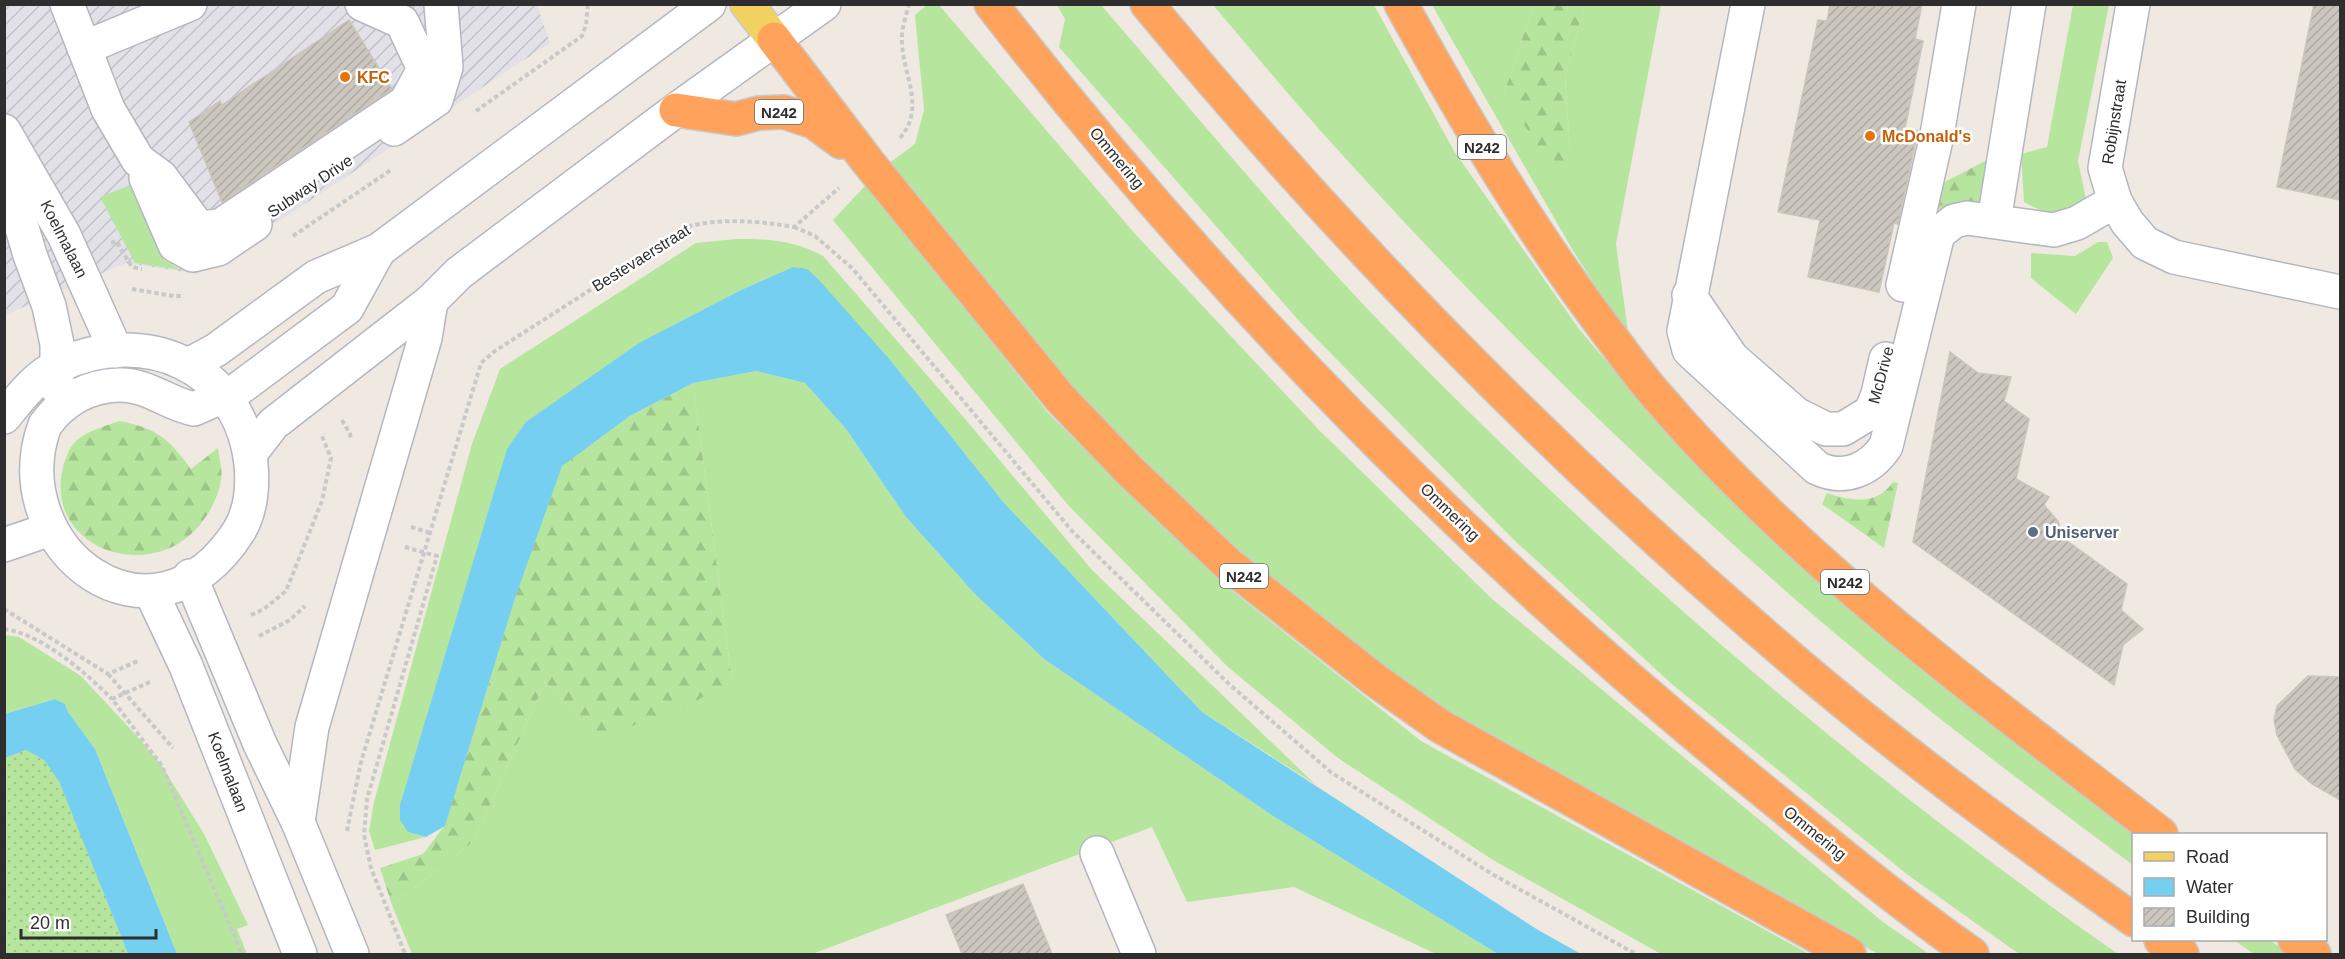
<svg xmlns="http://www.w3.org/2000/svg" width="2345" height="959" viewBox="0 0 2345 959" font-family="Helvetica,sans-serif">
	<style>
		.industrial { fill: url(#industrial-furrows) }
		.grass { fill: #b6e59e }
		.forest { fill: url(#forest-firs) }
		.garden { fill: url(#garden-dots) }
		.water { fill: #75cff0 }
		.building { fill: url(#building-hatch); stroke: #cbc5ba; stroke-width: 1.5 }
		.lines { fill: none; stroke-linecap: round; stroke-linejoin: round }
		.minor-casing { stroke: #b4b7c1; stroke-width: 36 }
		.major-casing { stroke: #c9c9c9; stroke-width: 36 }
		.highway-casing { stroke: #c9c9c9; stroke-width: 36 }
		.path { stroke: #c9c9c9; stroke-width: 4; stroke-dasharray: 4.5 3; stroke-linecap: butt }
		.minor { stroke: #fff; stroke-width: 33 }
		.major { stroke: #f2d163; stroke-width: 33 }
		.highway { stroke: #ffa35c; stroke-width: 33 }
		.food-dot { fill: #e8710a; stroke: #fff; stroke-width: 2 }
		.service-dot { fill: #5c6f8a; stroke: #fff; stroke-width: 2 }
		.labels { text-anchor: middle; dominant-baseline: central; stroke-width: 5; stroke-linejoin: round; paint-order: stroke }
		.shield { fill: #fff; stroke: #6d6d6d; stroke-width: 1.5 }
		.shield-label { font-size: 15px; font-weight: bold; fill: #2e2e2e }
		.food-label { font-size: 16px; font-weight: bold; fill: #c56008; stroke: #fff; text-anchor: start }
		.street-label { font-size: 16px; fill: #2e2e2e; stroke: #fff }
		.service-label { font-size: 16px; font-weight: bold; fill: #4e5e75; stroke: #fff; text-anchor: start }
	</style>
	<defs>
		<pattern id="industrial-furrows" width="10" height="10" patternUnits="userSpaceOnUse" patternTransform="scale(1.5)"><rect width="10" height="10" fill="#e3e1e8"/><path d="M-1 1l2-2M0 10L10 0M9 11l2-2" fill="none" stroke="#c3c1c7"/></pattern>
		<pattern id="forest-firs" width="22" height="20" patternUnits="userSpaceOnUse" patternTransform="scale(1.5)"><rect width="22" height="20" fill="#b6e59e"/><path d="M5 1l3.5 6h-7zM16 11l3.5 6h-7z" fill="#9dc588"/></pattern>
		<pattern id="garden-dots" width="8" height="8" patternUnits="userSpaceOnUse" patternTransform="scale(1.5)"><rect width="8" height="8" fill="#b6e59e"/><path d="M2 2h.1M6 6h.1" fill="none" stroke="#9dc588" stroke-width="1.8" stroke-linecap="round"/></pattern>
		<pattern id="building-hatch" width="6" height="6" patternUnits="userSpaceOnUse" patternTransform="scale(1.5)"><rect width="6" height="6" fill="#cbc7bf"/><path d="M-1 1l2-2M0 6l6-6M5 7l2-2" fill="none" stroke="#afaba4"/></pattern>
	</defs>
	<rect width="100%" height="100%" fill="#efe9e1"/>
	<polygon class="industrial" points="5,5 537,5 550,43 198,274 126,263 5,315"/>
	<g class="grass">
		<polygon points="927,5 939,5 1136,235 1319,430 1491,598 1883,922 1929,954 1878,954 1509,750 1413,689 1252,568 1101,428 888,164 915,144 924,110 915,15"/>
		<path d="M 1057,5 L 1101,5 C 1203,123 1303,245 1413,356 C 1630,576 1865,777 2118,954 L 2019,954 L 1908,875 L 1673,685 L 1514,540 L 1301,323 L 1059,47 L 1065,19 Z"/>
		<path d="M 1213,5 L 1374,5 L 1454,151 L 1579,329 L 1645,407 L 2139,834 L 2134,834 L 2133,865 C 2016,778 1899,690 1789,594 C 1630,455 1479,306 1337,149 C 1294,102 1254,53 1213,5 Z"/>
		<polygon points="1432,5 1533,5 1504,94 1570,150 1565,76 1585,5 1661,5 1616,244 1629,339 1572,249"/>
		<path d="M 2073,5 L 2109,5 L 2078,161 L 2086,199 C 2061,218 2051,217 2024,202 L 2021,154 L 2047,147 Z"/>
		<polygon points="130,185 164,260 181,270 135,263 100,197"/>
		<polygon points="866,185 1049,414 1221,582 1421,741 1809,954 1661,954 1493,860 1338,758 1228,667 1068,505 833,220"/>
		<path d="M 736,239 C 768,239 794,240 823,256 L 966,420 L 1092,570 L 1315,784 L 1202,712 L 1005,504 L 891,361 L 793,267 L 741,290 L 640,343 L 408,832 L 426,837 L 375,850 L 369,831 L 374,802 L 472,444 L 500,369 L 696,243 Z"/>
		<polygon points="2098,242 2107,242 2113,258 2076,314 2031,278 2031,253 2075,256"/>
		<polygon points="756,371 805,383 846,429 906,517 974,593 1044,659 1273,816 1498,954 1436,954 1294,887 1187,902 1152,827 812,954 412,954 392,905 474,841 545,682 587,726 732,681 693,383"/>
		<polygon points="4,635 19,637 81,676 135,734 162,766 204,834 248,925 237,929 247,954 177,954 95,749 68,712 65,704 55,699 5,714"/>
		<polygon points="2234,940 2270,940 2289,954 2254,954"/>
	</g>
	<g class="forest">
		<polygon points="1533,5 1585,5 1565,76 1570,150 1563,184 1504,94"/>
		<polygon points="1987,160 1982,201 1933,210 1939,185"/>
		<polygon points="693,383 732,681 685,707 607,735 587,726 545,682 474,841 392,905 380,868 423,854 445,825 515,598 562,466 630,416"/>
		<path d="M 119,421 C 157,428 169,439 191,469 L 218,448 C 219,458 223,470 221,480 C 218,500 205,522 190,535 C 139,580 48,545 62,472 C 64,461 69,447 77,440 C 89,430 106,426 119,421 Z"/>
		<path d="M 1893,482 L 1898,483 L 1884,548 L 1822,504 L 1827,493 C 1851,501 1877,506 1893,482 Z"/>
	</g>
	<polygon class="garden" points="26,750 44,760 60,781 128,954 5,954 5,758"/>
	<g class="water">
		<polygon points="793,267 807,269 818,279 891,361 1005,504 1202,712 1538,930 1581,954 1498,954 1273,816 1044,659 974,593 906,517 846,429 805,383 756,371 693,383 630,416 562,466 515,598 445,826 426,837 408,832 400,820 400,805 507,449 526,422 639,343 741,290"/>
		<polygon points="55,699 65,704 68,712 95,749 177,954 128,954 59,781 44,760 26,750 5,758 5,714"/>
	</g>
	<g class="building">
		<polygon points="1830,4 1922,4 1915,39 1923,41 1905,128 1918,131 1898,224 1894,223 1879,292 1808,277 1820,220 1778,212 1818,20 1827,21"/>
		<polygon points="2314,4 2340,4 2340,200 2277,187"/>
		<polygon points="349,20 392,89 222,202 189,122 220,101 222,105"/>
		<polygon points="1950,352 1978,373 2011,377 2004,401 2029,419 2016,479 2049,497 2044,505 2058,521 2063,538 2127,584 2121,610 2143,629 2123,645 2114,685 1913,542"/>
		<polygon points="2308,676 2340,677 2340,800 2312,784 2295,769 2277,735 2274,720 2277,706"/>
		<polygon points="1023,884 1052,954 962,954 946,915"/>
	</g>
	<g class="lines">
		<defs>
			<g id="minor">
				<polyline points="67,4 108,109 138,160 161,177 199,228 220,226 406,102 424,69 402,22 362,4"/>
				<path d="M 1748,4 L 1684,331 L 1689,350 L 1817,468 C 1844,481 1870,470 1886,446 L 1938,234 L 1954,221 L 1967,218 L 2054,230 L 2077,223 L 2115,201"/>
				<polyline points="2133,4 2105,168 2115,201 2127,222 2145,243 2174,257 2340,292"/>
				<polyline points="84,48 190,4"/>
				<polyline points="394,129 436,100 446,67 441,4"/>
				<polyline points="4,131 64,235 116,351"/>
				<polyline points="4,167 30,255 49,306 57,344 57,388"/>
				<polyline points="146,178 175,245 193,255 218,249 255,224"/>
				<polyline points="1994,221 2029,4"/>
				<polyline points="1903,285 1937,135 1959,4"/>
				<polyline points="1689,295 1732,358 1796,414 1826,429 1843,429 1871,412 1878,394 1886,359"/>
				<polyline points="188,365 216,350 316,277 379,250 709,4"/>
				<path d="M 4,417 C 20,398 35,377 58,366 C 143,325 240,365 251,464 C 253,486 251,511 239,531 C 152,666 0,547 45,425 C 63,400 88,386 119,385 C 147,384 168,404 194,409 L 237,390 L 347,308 L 379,250"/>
				<polyline points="250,454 273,424 431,301 459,273 676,110 824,4"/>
				<polyline points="4,545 36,534"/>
				<polyline points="190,576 260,744 298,822 352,954"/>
				<polyline points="151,592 186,666 300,954"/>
				<polyline points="298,822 312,727 425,338 431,301"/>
				<polyline points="1097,853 1139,954"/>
			</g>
			<polyline id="major" points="747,4 774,39"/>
			<g id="highway">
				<path d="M 991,4 C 1222,301 1489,571 1782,806 C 1844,857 1906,908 1972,954"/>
				<path d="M 1147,4 C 1345,243 1562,464 1799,665 C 1906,756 2019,839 2134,920"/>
				<path d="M 1401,4 C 1464,118 1529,229 1608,333 C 1624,354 1639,376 1657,396 C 1802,566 1986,698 2161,834"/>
				<polyline points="774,39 868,162 1060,398 1130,471 1229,565 1375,680 1440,726 1849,954"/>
				<polyline points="676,110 736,119 759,113 784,112 814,122 841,142"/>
				<polyline points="2161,940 2182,954"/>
				<polyline points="2295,940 2314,954"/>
			</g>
		</defs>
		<use href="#minor" class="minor-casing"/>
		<use href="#major" class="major-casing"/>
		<use href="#highway" class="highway-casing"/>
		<g class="path">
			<polyline points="476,111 582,36 586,25 588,4"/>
			<path d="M 900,138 C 926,108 903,75 902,42 C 901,30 906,16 909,4"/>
			<polyline points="794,227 815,236 853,269 1072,531 1229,684 1332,773 1492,874 1636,954"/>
			<polyline points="293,236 391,170"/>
			<polyline points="111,243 116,241 132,267 142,269"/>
			<polyline points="132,289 174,296 184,296"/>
			<polyline points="342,420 350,434 351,440"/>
			<polyline points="411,527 430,533"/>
			<polyline points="405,547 437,556 367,799 364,835 371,868 405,954"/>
			<polyline points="4,609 108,674 138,661"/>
			<polyline points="251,615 264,609 286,591 322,501 331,458 322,436"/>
			<path d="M 4,629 C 42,634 86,673 112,699"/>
			<polyline points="259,636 290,620 305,606"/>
			<polyline points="108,674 173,748"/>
			<polyline points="150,682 112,699 162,766 242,954"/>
			<path d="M 347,831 L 361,762 L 481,363 L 495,351 L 690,226 C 726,218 757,221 794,227 L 839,188"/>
		</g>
		<use href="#minor" class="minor"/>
		<use href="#major" class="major"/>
		<use href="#highway" class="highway"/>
	</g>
	<g class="food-dot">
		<circle cx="345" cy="77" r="6"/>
		<circle cx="1870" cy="136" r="6"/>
	</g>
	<circle class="service-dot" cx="2033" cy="532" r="6"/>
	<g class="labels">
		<g class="shield">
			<rect x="755" y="100" width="48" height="24" rx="4.5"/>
			<rect x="1458" y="135" width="48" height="24" rx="4.5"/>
			<rect x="1220" y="564" width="48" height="24" rx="4.5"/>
			<rect x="1821" y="570" width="48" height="24" rx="4.5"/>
		</g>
		<g class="shield-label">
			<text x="779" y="112">N242</text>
			<text x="1482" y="147">N242</text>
			<text x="1244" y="576">N242</text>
			<text x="1845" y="582">N242</text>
		</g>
		<g class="food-label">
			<text x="357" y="77">KFC</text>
			<text x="1882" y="136">McDonald's</text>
		</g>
		<g class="street-label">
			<text transform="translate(2114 122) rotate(-81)">Robijnstraat</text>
			<text transform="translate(1117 158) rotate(50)">Ommering</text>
			<text transform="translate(310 186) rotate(-34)">Subway Drive</text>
			<text transform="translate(64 239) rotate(63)">Koelmalaan</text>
			<text transform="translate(641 258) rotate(-32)">Bestevaerstraat</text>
			<text transform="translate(1881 375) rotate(-75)">McDrive</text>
			<text transform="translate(1450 512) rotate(44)">Ommering</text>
			<text transform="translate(228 772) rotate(69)">Koelmalaan</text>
			<text transform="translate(1815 833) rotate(39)">Ommering</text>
		</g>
		<g class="service-label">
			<text x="2045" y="532">Uniserver</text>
		</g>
	</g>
	<rect width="2345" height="959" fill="none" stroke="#2e2e2e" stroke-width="12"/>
	<rect x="2132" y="833" width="195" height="108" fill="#ffffff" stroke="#ababab" stroke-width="1.5"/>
	<rect x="2144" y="852" width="30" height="9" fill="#f2d163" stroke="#ababab" stroke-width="1.5"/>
	<text x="2186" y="863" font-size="18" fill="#2e2e2e">Road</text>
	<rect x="2144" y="878" width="30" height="18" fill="#75cff0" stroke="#ababab" stroke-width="1.5"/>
	<text x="2186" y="893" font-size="18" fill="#2e2e2e">Water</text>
	<rect x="2144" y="908" width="30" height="18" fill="url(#building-hatch)" stroke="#ababab" stroke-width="1.5"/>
	<text x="2186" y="923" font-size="18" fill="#2e2e2e">Building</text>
	<path d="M21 929v9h135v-9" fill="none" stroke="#2e2e2e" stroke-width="3"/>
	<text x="30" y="929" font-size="18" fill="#2e2e2e" stroke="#ffffff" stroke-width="4.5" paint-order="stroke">20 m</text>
</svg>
